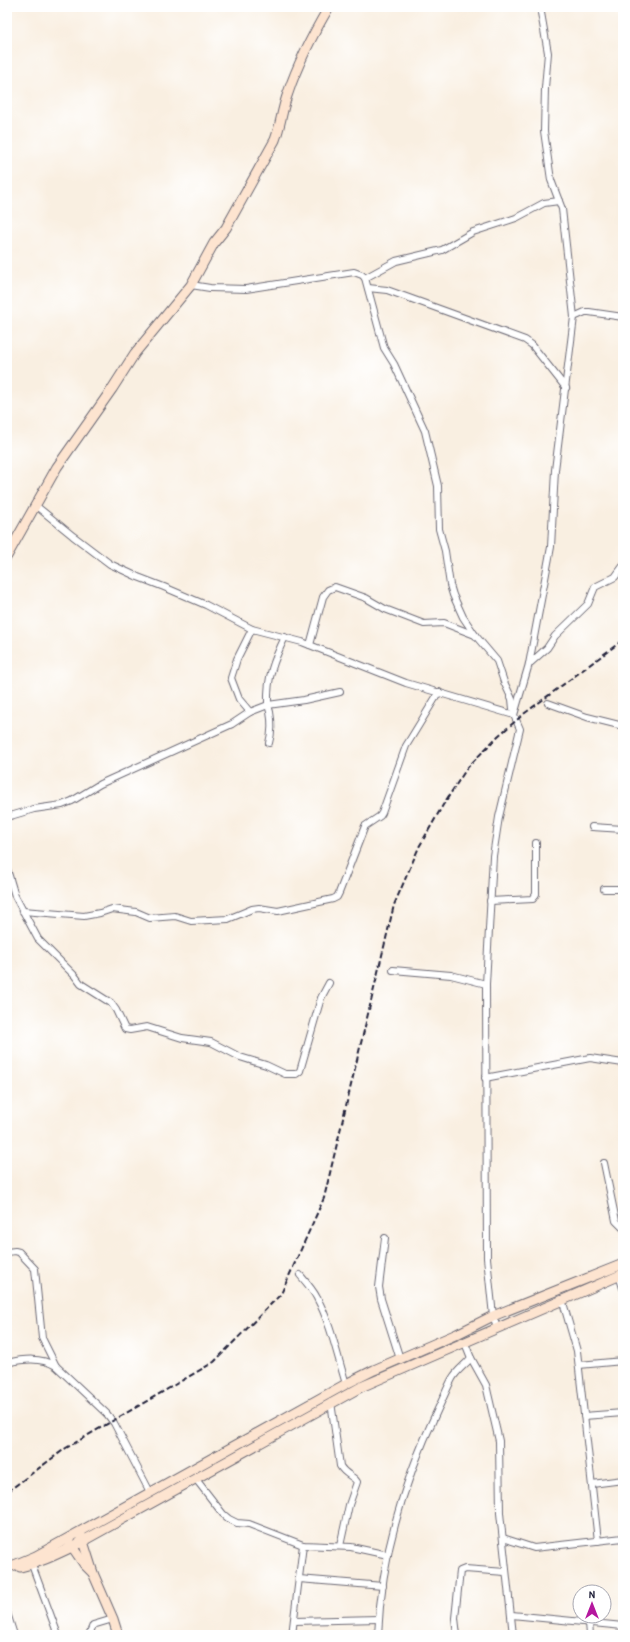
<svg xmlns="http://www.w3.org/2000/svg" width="630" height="1642" viewBox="0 0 630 1642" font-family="'Patrick Hand',sans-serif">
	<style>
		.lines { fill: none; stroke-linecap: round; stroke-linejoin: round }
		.street-casing { stroke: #6d6a75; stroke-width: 8 }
		.secondary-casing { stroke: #6d6a75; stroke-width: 11 }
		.street { stroke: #fff; stroke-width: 6 }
		.secondary { stroke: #fde4d0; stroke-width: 9 }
		.rail { stroke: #22223b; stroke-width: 2; stroke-dasharray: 6 3; stroke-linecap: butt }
	</style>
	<rect width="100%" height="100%" fill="#fff"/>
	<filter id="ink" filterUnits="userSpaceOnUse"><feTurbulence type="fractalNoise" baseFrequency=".025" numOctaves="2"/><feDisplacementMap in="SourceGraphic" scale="8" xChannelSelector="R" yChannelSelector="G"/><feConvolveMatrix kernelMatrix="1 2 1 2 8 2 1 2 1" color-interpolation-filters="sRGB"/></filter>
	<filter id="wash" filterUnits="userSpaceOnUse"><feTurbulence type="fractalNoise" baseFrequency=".012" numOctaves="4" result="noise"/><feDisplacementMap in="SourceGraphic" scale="16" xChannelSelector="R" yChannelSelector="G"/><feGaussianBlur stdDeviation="0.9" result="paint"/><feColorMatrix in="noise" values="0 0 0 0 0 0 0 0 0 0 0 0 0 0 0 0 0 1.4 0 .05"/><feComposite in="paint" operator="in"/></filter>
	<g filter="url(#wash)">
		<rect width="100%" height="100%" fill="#f9efe1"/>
	</g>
	<g filter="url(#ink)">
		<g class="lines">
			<defs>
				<g id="street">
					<polyline points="365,278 396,261 442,250 473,232 516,218 544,203 559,201"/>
					<polyline points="191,285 210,288 246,289 354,272 362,275 365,278 384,348 394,364 425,431 438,486 439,529 445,551 450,585 453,595 463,617 475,635 497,661 504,682 512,699 513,709"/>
					<polyline points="368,288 387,290 525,340 532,345 566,388"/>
					<polyline points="574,317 585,312 589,312 623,317"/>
					<polyline points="35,505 73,536 110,564 138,577 164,587 206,605 252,629 302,642 406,683 514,715"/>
					<polyline points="310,645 323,597 328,590 335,587 366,598 385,609 424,624 444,623 475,635"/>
					<polyline points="529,664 547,648 555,636 588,604 595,587 615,577 623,566"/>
					<polyline points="548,703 587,717 623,726"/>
					<polyline points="250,712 239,699 231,678 237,659 252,629"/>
					<path d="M 269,743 C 272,732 272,722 270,712 C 269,708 268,706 268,703 C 267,677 274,660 285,637"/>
					<polyline points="7,817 34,809 62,805 72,801 100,784 232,724 250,712 268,705 304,700 340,692"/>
					<polyline points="592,827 623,829"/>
					<polyline points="7,869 15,896 38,939 75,976 81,984 111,1003 116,1010 125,1029 130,1030 147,1027 182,1038 211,1042 240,1057 266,1065 285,1074 296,1074 300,1071 321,998 329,983"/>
					<polyline points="604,889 623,889"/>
					<polyline points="490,901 533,899 536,894 536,843"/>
					<polyline points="23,911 84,916 100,913 112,909 136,912 150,918 175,916 191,921 228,919 252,909 259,908 278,911 333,899 337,897 339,893 365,826 380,816 382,813 406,746 439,692"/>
					<polyline points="393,970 451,975 486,984"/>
					<polyline points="485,1078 590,1058 623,1063"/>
					<polyline points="604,1163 616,1221 623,1228"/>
					<polyline points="385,1238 379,1287 381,1299 400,1359"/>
					<polyline points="7,1252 15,1251 19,1252 35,1269 42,1338 56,1366"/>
					<path d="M 300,1275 C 306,1282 313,1290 317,1298 C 331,1324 337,1355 346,1384"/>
					<polyline points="619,1275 623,1288"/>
					<polyline points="562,1299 577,1351 598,1541"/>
					<polyline points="497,1328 493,1316 487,1258 486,984 493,856 499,817 520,729 514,715 529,664 551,547 555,470 574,317 562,209 551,180 544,131 545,88 548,53 540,7"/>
					<polyline points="465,1343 471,1358 486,1385 499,1441 500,1513 513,1635"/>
					<path d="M 7,1363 C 24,1359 40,1357 56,1366 L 107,1414 L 114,1423 L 150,1492"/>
					<polyline points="579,1365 623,1361"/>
					<path d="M 331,1402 L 340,1466 C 346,1476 353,1475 357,1482 L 349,1505 L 340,1546"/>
					<polyline points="584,1416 623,1413"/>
					<polyline points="195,1478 223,1514 229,1519 237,1523 249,1524 303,1545 351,1547 388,1555"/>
					<polyline points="592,1484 623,1480"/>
					<polyline points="503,1538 534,1548 623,1538"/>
					<polyline points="32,1565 58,1635"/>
					<polyline points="299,1579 383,1586"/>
					<polyline points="7,1613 14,1635"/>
					<polyline points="512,1615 623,1626"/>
					<polyline points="294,1621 379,1619"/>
					<polyline points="589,1623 590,1635"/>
					<polyline points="89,1635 93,1625 113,1619"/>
					<polyline points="292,1635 303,1545"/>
					<path d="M 378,1635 C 381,1556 404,1480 438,1409 C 443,1399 447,1388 452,1379 C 456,1371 465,1365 471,1358"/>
					<polyline points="457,1635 455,1618 460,1571 465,1569 505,1572"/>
				</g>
				<g id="secondary">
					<path d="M 7,556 L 57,467 L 112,389 L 135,353 L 191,285 L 214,243 L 226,228 L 275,140 C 281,124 282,109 288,93 C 298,63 313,34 329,7"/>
					<polyline points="81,1535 93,1573 113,1619 118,1635"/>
					<polyline points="69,1542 84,1564 93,1573"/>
					<path d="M 20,1567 C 39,1563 55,1555 72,1547 L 361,1387 L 623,1274"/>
					<polyline points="7,1568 36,1556 346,1384 374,1370 457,1334 493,1316 623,1264"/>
				</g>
			</defs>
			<use href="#street" class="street-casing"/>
			<use href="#secondary" class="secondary-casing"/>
			<use href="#street" class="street"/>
			<use href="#secondary" class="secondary"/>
			<polyline class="rail" points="7,1492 66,1448 214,1362 281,1294 324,1198 394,905 419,847 443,805 467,768 498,736 525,713 623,640"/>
		</g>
	</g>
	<rect width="630" height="1642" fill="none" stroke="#fff" stroke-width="24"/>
	<g transform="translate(592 1604)"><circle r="19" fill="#ffffff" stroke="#a7a7b1"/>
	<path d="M0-3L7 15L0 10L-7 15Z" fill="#b5179e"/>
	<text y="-6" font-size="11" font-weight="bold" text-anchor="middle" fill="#22223b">N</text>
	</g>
</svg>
